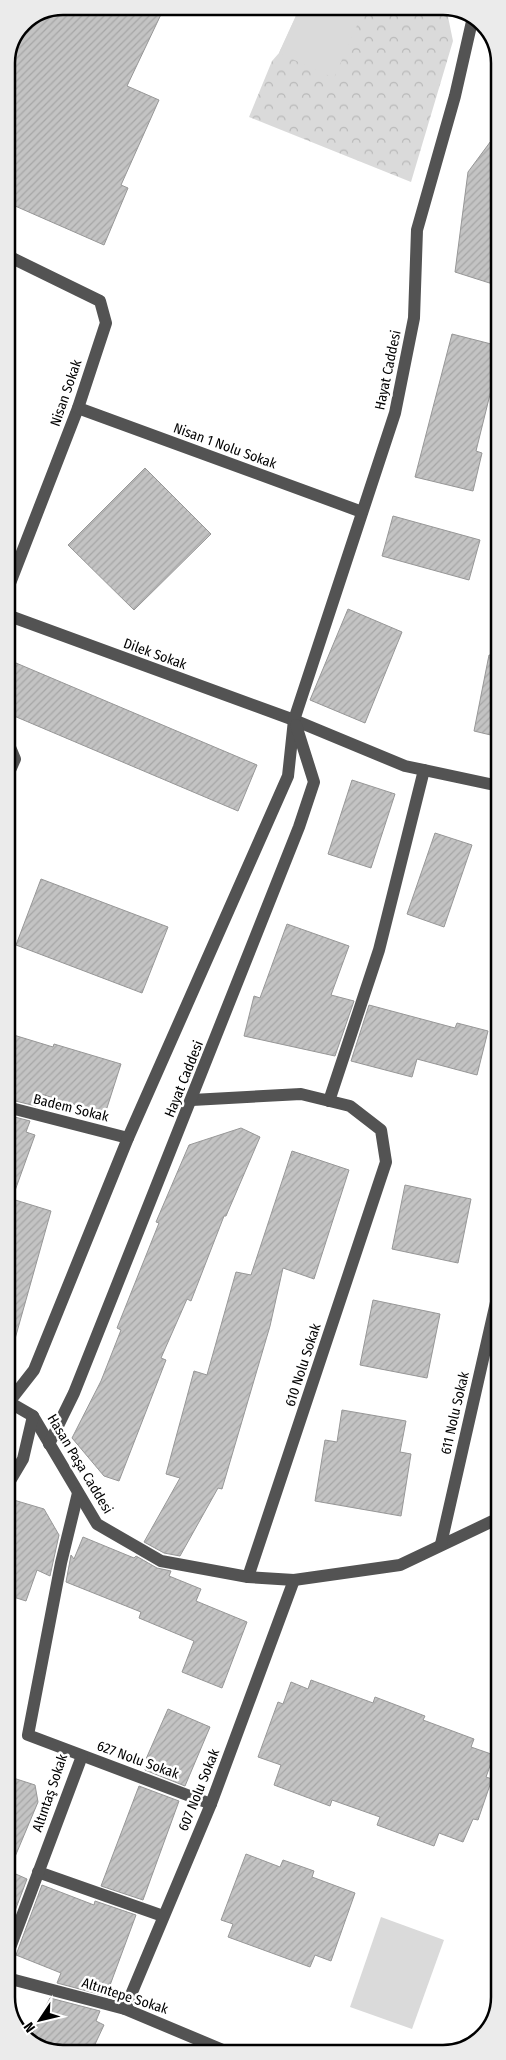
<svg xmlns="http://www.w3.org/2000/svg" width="506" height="2060" viewBox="0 0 506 2060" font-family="'Fira Sans Condensed',sans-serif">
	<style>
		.park { fill: url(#park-crowns) }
		.pitch { fill: #dadada }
		.building { fill: url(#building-hatch); stroke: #979797 }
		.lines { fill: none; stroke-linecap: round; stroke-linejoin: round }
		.minor { stroke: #535353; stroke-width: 12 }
		.labels { text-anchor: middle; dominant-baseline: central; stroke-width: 5; stroke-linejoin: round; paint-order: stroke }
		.street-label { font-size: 14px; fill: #000; stroke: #fff }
		.rim { fill: none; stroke: #000; stroke-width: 2.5 }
	</style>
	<defs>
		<pattern id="park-crowns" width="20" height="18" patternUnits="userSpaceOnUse" patternTransform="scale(1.25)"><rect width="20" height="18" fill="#dadada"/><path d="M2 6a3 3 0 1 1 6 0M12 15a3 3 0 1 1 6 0" fill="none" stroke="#b9b9b9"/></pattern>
		<pattern id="building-hatch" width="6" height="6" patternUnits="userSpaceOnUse" patternTransform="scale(1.25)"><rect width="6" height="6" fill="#c3c3c3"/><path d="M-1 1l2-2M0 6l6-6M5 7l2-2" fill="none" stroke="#a6a6a6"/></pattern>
	</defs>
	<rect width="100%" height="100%" fill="#fff"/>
	<polygon class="park" points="300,7 446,7 453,41 411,182 249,117 272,61 279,53"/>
	<g class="pitch">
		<polygon points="300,7 365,7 334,78 279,53"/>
		<polygon points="381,1917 444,1940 412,2029 350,2007"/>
	</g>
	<g class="building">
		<polygon points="63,6 165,6 127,86 159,100 121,185 128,188 104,245 6,202 6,62 23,23"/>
		<polygon points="499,130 499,286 455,272 468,172"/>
		<polygon points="452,334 499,346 499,358 476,451 482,453 473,491 415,477"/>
		<polygon points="145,468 211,534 134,610 68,545"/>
		<polygon points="393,516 480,540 469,580 382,556"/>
		<polygon points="348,609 402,632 365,723 310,700"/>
		<polygon points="489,655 499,656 499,737 474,731"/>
		<polygon points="16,663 257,765 238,811 7,713 7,685"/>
		<polygon points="352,780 395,794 371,868 328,854"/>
		<polygon points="435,833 472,845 444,927 407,914"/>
		<polygon points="41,879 168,927 142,993 16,945"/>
		<polygon points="287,924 349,946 331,995 354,1001 335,1056 244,1036 254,996 260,998"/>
		<polygon points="369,1005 455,1028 457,1023 488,1031 477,1075 417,1059 412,1077 351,1061"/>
		<polygon points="7,1033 53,1047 54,1044 121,1064 105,1114 41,1094 36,1106 7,1099"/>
		<polygon points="7,1115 30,1121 26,1132 35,1135 12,1199 51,1211 13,1346 7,1345"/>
		<polygon points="241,1128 260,1137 226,1216 224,1216 191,1301 187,1299 161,1358 166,1360 119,1481 104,1476 72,1438 101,1381 121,1330 117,1328 159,1223 156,1222 189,1145"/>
		<polygon points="292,1151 349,1170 314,1279 283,1268 270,1326 222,1489 218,1488 180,1556 164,1553 144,1542 180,1478 166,1474 194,1371 207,1375 236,1272 251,1275"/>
		<polygon points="405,1185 471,1199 458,1263 392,1249"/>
		<polygon points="373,1300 440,1314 427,1378 360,1365"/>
		<polygon points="342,1410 406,1421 400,1452 411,1454 401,1516 315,1501 325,1440 337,1442"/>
		<polygon points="7,1498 44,1509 59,1535 50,1576 37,1570 26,1601 7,1595"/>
		<polygon points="83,1537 134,1558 136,1556 157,1568 171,1571 169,1576 201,1589 196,1601 247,1622 222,1688 182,1672 194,1641 139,1618 141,1612 66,1582 71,1555 74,1559"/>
		<polygon points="311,1680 373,1703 375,1697 425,1716 423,1720 474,1739 471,1747 494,1755 486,1777 492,1779 478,1820 473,1819 463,1842 439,1833 434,1846 377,1825 380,1817 332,1800 330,1806 274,1785 281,1765 258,1757 278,1702 283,1704 291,1682 308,1689"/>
		<polygon points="168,1709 210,1727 185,1786 145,1770 149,1760 146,1759"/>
		<polygon points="7,1776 35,1785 38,1802 9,1871 27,1879 7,1932"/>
		<polygon points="139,1786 179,1801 143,1900 101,1886"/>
		<polygon points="246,1854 280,1867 283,1860 314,1871 312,1877 355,1893 331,1961 315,1955 310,1967 228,1937 233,1924 221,1920"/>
		<polygon points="42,1885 94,1905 95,1901 136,1915 106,1996 57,1983 61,1973 16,1955"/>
		<polygon points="50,1998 100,2011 96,2021 104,2025 91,2053 56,2053 29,2041"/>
	</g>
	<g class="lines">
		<g class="minor">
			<polyline points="6,255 100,301 106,323 78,408 7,591"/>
			<polyline points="78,408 362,512"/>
			<polyline points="7,615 294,720 405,766 499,786"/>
			<polyline points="7,740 15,759 7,777"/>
			<polyline points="192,1100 301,1094 350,1106 381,1130 386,1162 248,1577"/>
			<polyline points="329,1101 379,950 424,770"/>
			<polyline points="7,1107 128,1138"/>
			<polyline points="7,1401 33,1416 97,1524 161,1561 248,1577 294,1580 400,1565 499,1518"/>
			<polyline points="9,1402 34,1370 128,1138 288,776 294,720 395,413 414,318 417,230 455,96 473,17"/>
			<polyline points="49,1444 74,1393 299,827 314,782 296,725"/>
			<polyline points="7,1486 23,1459 33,1416"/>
			<polyline points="78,1493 61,1563 28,1735 211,1804"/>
			<polyline points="441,1544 499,1289"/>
			<polyline points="38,1872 163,1916"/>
			<polyline points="7,1956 82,1756"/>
			<polyline points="7,1978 125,2009 230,2053"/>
			<polyline points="125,2009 211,1804 294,1580"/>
		</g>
	</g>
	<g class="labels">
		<g class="street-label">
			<text transform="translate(388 370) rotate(-78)">Hayat Caddesi</text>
			<text transform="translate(66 393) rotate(-71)">Nisan Sokak</text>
			<text transform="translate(225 446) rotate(20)">Nisan 1 Nolu Sokak</text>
			<text transform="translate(155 654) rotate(20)">Dilek Sokak</text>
			<text transform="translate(184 1079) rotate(-68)">Hayat Caddesi</text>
			<text transform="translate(71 1108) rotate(14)">Badem Sokak</text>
			<text transform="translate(303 1365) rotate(-72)">610 Nolu Sokak</text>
			<text transform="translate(455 1413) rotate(-77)">611 Nolu Sokak</text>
			<text transform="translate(80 1464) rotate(59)">Hasan Paşa Caddesi</text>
			<text transform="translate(138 1760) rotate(20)">627 Nolu Sokak</text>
			<text transform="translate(199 1790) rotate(-68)">607 Nolu Sokak</text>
			<text transform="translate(50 1793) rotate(-71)">Altıntaş Sokak</text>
			<text transform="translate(125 1996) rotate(18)">Altıntepe Sokak</text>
		</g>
	</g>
	<path d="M0 0H506V2060H0ZM63 15H443A48 48 0 0 1 491 63V1997A48 48 0 0 1 443 2045H63A48 48 0 0 1 15 1997V63A48 48 0 0 1 63 15Z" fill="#ebebeb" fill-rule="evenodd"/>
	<path class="rim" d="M63 15H443A48 48 0 0 1 491 63V1997A48 48 0 0 1 443 2045H63A48 48 0 0 1 15 1997V63A48 48 0 0 1 63 15Z"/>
	<g transform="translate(40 2020) rotate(235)" stroke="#ffffff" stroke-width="4" paint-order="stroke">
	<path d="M0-4L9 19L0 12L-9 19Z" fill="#000000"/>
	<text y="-8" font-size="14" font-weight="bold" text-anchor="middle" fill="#000000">N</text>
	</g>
</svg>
